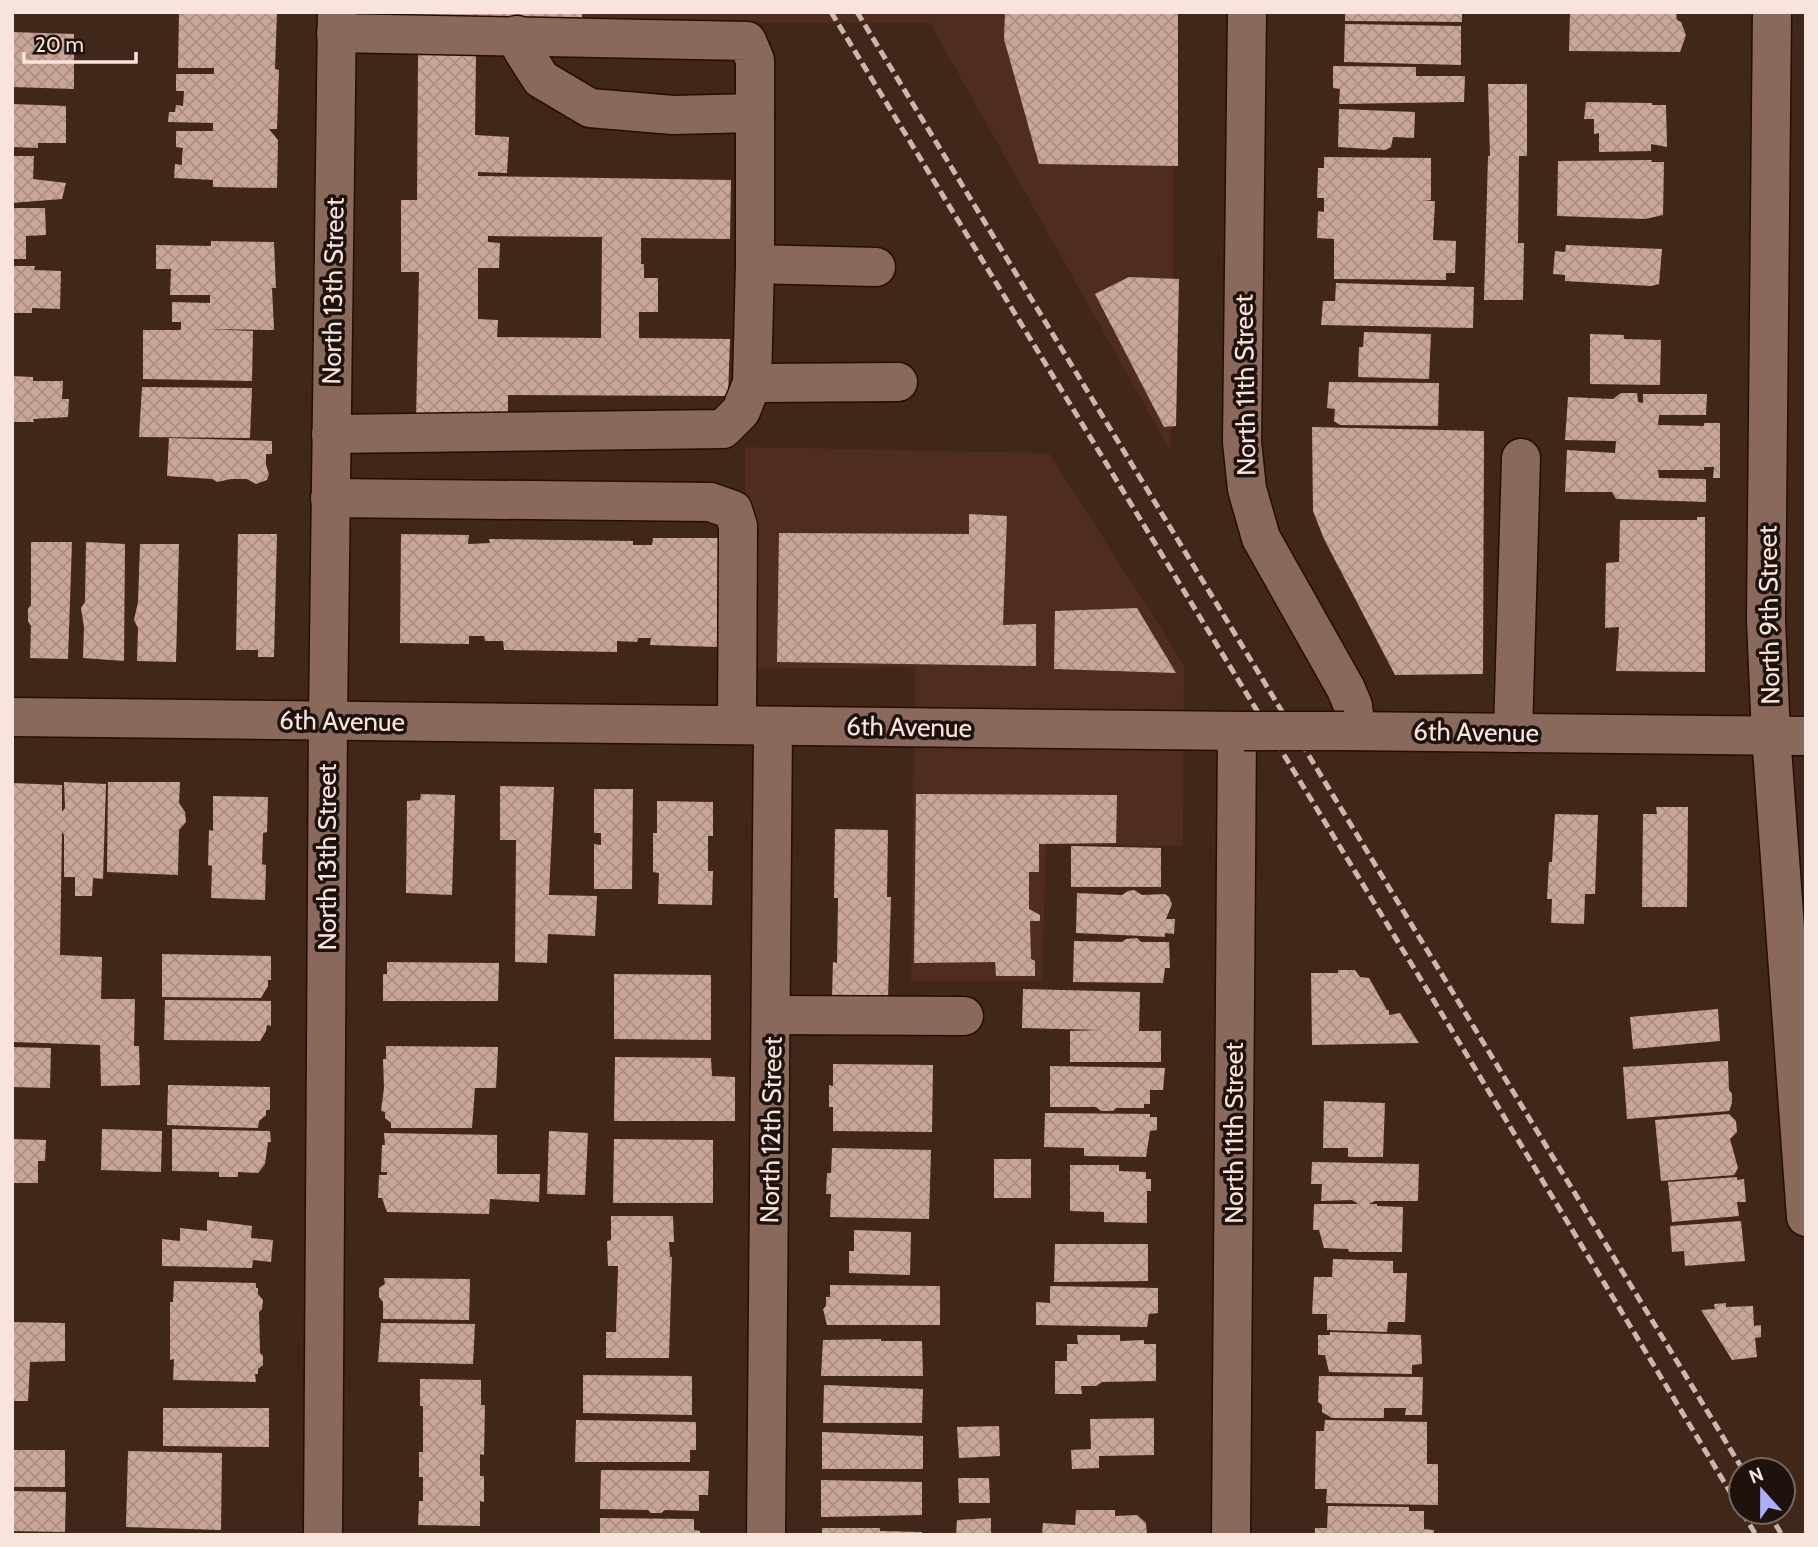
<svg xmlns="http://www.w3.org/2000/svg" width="1818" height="1547" viewBox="0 0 1818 1547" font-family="Cabin,sans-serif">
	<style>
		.built { fill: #4f2d1e }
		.building { fill: url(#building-cross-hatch); fill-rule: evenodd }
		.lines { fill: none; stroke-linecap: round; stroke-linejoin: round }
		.minor-casing { stroke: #260e04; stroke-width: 41 }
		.minor { stroke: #89695b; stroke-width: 38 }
		.rail { stroke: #ccb7af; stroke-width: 5; stroke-dasharray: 10 5; stroke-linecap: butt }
		.minor-bridge-casing { stroke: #260e04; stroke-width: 41; stroke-linecap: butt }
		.minor-bridge { stroke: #89695b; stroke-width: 38 }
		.labels { text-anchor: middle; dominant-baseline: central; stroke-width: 7; stroke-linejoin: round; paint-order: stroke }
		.street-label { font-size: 26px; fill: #f7e4dd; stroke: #1f120d }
	</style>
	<defs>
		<pattern id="building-cross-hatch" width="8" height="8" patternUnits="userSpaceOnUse" patternTransform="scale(1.75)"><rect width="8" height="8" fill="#c9a698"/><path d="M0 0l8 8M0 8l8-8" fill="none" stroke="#a98e82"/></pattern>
	</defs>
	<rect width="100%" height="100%" fill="#41261a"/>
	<g class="built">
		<polygon points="375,12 1175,12 1171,452 930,23 375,21"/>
		<polygon points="745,447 1049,453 1184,665 1183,846 1046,844 1042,981 911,981 915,667 745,669"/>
	</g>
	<g class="building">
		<polygon points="179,12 277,12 275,69 279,70 277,129 269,129 278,140 277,188 213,187 213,180 174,178 175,164 182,165 182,155 183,148 176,147 176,131 213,131 213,123 168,122 169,112 175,112 176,105 183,106 184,91 176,91 176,74 214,74 214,68 178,68"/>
		<polygon points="388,12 582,12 582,21 388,18"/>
		<polygon points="1005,12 1178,12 1178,166 1039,164 1004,39"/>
		<polygon points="1345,12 1462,12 1462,22 1345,21"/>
		<polygon points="1570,12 1676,12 1677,20 1681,22 1686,35 1680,52 1569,51"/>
		<polygon points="1345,24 1461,26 1461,65 1344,62"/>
		<polygon points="12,32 74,34 74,89 12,87"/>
		<path d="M 476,54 L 475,135 L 509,137 L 507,173 L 478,172 L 478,176 L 731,180 L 730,239 L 641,238 L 641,264 L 644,264 L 644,278 L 658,278 L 658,312 L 639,312 L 639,338 L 730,339 L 728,396 L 508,395 L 508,420 L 416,421 L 419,272 L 401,272 L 401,200 L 417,200 L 418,55 ZM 488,236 L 602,237 L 601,338 L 497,337 L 498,320 L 478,319 L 478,268 L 499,268 L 500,243 L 488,242 Z"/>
		<polygon points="1333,66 1416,67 1416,76 1465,76 1464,102 1339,104 1340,89 1333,88"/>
		<polygon points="1488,84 1527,84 1527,156 1519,156 1518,243 1524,243 1523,300 1484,300 1488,156 1490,156"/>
		<polygon points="1586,102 1652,103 1652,105 1666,105 1667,147 1651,144 1651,151 1599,152 1599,133 1594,134 1594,119 1584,119"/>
		<polygon points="12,104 66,106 66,143 38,143 38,148 12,147"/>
		<polygon points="1339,109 1415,112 1414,138 1393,137 1391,147 1385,150 1338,147"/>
		<polygon points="12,156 34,156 33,179 66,183 62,199 12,203"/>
		<polygon points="1324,157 1431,158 1431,200 1423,201 1435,201 1433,240 1456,241 1455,273 1446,273 1446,280 1334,279 1334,239 1317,238 1318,211 1324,212 1324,198 1317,198 1318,168 1324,168"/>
		<polygon points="1652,160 1651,162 1664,162 1663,215 1645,219 1557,216 1558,161"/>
		<polygon points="12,208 45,208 46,235 26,236 26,259 12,259"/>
		<polygon points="211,241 274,242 276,288 272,288 274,330 205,329 253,331 252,381 143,379 143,330 181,330 181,322 172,322 172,302 210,303 210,295 170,295 171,269 156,269 156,245 211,246"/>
		<polygon points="1566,245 1662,249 1659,284 1651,286 1565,281 1565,275 1553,274 1555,251 1565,252"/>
		<polygon points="12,266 35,266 34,270 61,271 60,309 32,308 32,313 12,313"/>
		<polygon points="1129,277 1179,279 1176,426 1164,427 1095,294"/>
		<polygon points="1336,283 1474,287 1473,328 1321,325 1323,301 1335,301"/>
		<polygon points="1364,332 1431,334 1429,379 1358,377 1359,347 1363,347"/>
		<polygon points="1590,334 1624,335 1624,339 1661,340 1660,385 1590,384"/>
		<polygon points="12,376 33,377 33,381 63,381 62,399 69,399 68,417 33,419 34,422 12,422"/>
		<polygon points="1329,382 1439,383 1438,426 1340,425 1334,421 1335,409 1327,408"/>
		<polygon points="142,387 252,388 250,438 139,437"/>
		<polygon points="1621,393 1637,393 1638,402 1643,403 1643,394 1707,394 1706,415 1659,415 1658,425 1704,426 1704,423 1720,423 1720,478 1713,478 1714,467 1704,467 1704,470 1658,470 1659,478 1706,479 1706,502 1616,499 1612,492 1565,492 1567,450 1615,453 1616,441 1565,440 1568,397 1613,399"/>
		<polygon points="1312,427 1484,431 1483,674 1395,675 1324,539 1313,511"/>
		<polygon points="169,438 272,441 272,454 266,454 266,465 269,474 267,480 256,484 247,479 231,479 217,482 212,479 167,476"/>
		<polygon points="969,514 1007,516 1003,625 1036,624 1036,666 777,662 779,533 969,534"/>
		<polygon points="1697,517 1705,517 1705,672 1616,671 1619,627 1605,628 1606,563 1619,562 1620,520 1697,520"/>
		<polygon points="238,534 277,534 274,657 258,657 258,650 236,650"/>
		<polygon points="401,534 469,535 468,544 490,543 489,539 633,541 633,545 652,545 653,538 719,538 717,647 650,645 651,638 638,638 637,642 617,641 617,652 504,650 503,641 485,641 484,636 469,636 469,644 400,643"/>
		<polygon points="31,542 72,542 68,659 30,658 31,626 28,621 28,609 31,605"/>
		<polygon points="86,542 125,544 124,661 83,658 84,627 81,608 85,602"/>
		<polygon points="140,544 179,544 176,662 137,661 138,628 134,620 138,602"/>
		<polygon points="1137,608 1176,673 1054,669 1055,611"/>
		<polygon points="64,782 106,784 103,879 93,878 92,896 75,896 75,877 64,877 64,835 62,832 60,955 102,957 101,999 135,999 134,1046 139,1046 140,1085 101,1086 100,1045 12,1042 12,783 62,785 62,812 65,808"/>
		<polygon points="108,782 180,782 179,803 185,812 186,822 179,830 178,875 107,872"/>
		<polygon points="500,786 554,787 549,895 597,896 595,936 548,934 547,963 515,962 516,840 500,840"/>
		<polygon points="594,789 633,789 632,889 594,889 594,844 601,845 601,833 594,833"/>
		<polygon points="421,794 455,795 452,895 406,893 407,801 420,800"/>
		<polygon points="916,794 1117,795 1116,843 1039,844 1039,872 1029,872 1029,909 1040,915 1040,921 1030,921 1031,959 1035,961 1035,976 996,976 995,962 914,963"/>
		<polygon points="213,796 268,797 267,832 263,833 262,864 266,865 265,900 211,898 212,866 208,865 209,830 213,831"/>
		<polygon points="657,801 713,802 713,836 708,836 708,871 713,871 712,905 658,904 659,873 653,872 653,833 657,833"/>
		<polygon points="1656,807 1688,807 1687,907 1642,907 1643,814 1657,814"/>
		<polygon points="1555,814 1598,815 1595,894 1585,894 1584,924 1551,923 1552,899 1547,899 1549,862 1552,862"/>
		<polygon points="835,829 888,830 887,897 891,897 888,999 832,998 833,962 837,963 838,898 834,898"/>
		<polygon points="1071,846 1161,848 1161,887 1071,887"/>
		<polygon points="1134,890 1142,895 1165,894 1169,897 1172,904 1166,919 1175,919 1174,934 1165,933 1165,937 1076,933 1077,893 1122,895 1128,891"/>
		<polygon points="1137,938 1141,942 1169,942 1170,968 1165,968 1163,983 1073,982 1074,941 1122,942 1126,939"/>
		<polygon points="162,954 271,956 271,980 268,980 268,986 261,998 162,997"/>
		<polygon points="387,962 499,963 498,1001 383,1001 383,974 387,974"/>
		<polygon points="1338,970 1355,970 1360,977 1369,978 1387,1010 1389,1010 1389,1015 1400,1013 1419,1043 1312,1045 1311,973 1338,973"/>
		<polygon points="614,974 711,975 711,1040 614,1039"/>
		<polygon points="1023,989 1140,992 1139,1031 1161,1031 1161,1062 1070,1062 1070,1031 1100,1030 1022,1028"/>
		<polygon points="165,1000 271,1001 271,1026 267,1025 266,1031 260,1041 164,1040"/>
		<polygon points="1718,1009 1720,1041 1633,1049 1630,1017"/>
		<polygon points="386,1046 498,1047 496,1088 475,1088 472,1128 391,1128 391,1123 385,1118 385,1112 381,1111 384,1088 383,1059 386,1059"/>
		<polygon points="12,1047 51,1048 50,1088 12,1087"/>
		<polygon points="615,1057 711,1058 712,1076 735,1077 735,1121 614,1121"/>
		<polygon points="1728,1061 1729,1090 1732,1094 1732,1103 1729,1111 1627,1119 1623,1067"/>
		<polygon points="833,1064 933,1065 932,1132 833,1131 833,1107 829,1107 829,1085 833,1086"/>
		<polygon points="1050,1066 1165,1068 1163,1090 1150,1090 1150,1104 1144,1104 1144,1108 1116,1108 1113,1111 1101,1111 1096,1107 1050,1107"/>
		<polygon points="168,1085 270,1087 270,1110 266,1110 266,1115 259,1121 258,1128 167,1125"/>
		<polygon points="1324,1101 1385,1103 1383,1157 1348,1157 1348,1148 1323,1148"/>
		<polygon points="1045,1113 1150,1114 1150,1117 1157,1117 1157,1130 1150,1131 1146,1157 1084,1156 1084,1148 1044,1147"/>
		<polygon points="1729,1114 1736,1121 1737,1132 1730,1139 1738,1168 1734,1175 1661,1181 1655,1120"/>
		<polygon points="102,1129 162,1131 161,1172 101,1170"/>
		<polygon points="172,1129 270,1131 271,1142 268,1142 265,1164 258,1173 238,1172 238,1177 219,1177 219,1172 172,1171"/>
		<polygon points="549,1131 588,1133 585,1195 547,1194"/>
		<polygon points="384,1133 497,1135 497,1174 540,1174 539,1202 490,1199 489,1214 387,1212 382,1198 378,1198 379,1175 387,1175 387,1172 381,1172 382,1145 385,1145"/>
		<polygon points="12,1139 46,1140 45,1161 38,1161 38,1183 12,1183"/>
		<polygon points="614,1139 713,1140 713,1203 613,1203"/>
		<polygon points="832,1148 931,1150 929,1219 830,1217 831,1194 826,1194 827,1173 831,1173"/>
		<rect x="994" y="1159" width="37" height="39"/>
		<polygon points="1312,1162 1419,1164 1418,1201 1375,1201 1369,1204 1377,1204 1377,1206 1403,1207 1402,1252 1349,1252 1348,1249 1324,1248 1319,1230 1313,1230 1314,1204 1358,1204 1352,1200 1321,1201 1322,1184 1311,1184"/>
		<polygon points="1070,1165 1119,1165 1119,1171 1146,1172 1146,1179 1151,1179 1151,1191 1147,1191 1147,1223 1104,1222 1104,1212 1070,1211"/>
		<polygon points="1737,1177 1737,1180 1744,1179 1746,1202 1737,1202 1739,1216 1672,1222 1668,1182"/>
		<polygon points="611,1216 673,1216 674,1242 669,1242 670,1257 672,1257 669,1358 606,1358 606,1332 616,1332 618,1266 608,1266 607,1241 611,1240"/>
		<polygon points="207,1220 252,1226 251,1238 273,1240 271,1262 253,1260 252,1268 162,1266 162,1239 180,1241 180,1228 207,1231"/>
		<polygon points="1741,1221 1745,1261 1685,1266 1684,1251 1672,1252 1670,1226"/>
		<polygon points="854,1230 911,1232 910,1275 849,1273 849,1251 854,1251"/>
		<polygon points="1055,1244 1148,1244 1148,1281 1054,1282"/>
		<polygon points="1333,1259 1393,1261 1393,1273 1407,1273 1405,1322 1388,1322 1387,1332 1327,1330 1327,1314 1312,1314 1314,1277 1332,1277"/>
		<polygon points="384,1278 470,1279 469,1320 383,1319 383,1302 379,1297 379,1288 385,1284"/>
		<polygon points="174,1281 256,1283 256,1288 258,1288 258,1294 263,1300 262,1309 259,1312 260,1353 263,1356 263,1365 258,1369 258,1374 255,1374 256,1382 173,1380 174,1359 170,1360 170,1302 173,1302"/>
		<polygon points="830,1285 940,1286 940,1325 827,1325 823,1309 826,1306 826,1297 830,1297"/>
		<polygon points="1050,1286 1158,1288 1158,1313 1149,1314 1147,1327 1036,1325 1036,1302 1050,1303"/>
		<polygon points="1726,1303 1726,1307 1753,1306 1754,1326 1761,1325 1761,1337 1755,1338 1757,1357 1732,1360 1701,1310 1715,1309 1714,1304"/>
		<polygon points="12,1322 65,1323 65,1361 30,1362 28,1401 12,1401"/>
		<polygon points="381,1323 475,1324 473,1364 378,1362"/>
		<polygon points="1330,1332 1421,1335 1422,1364 1412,1365 1412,1374 1329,1372 1325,1355 1318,1355 1318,1335 1330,1335"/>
		<polygon points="1077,1335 1120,1335 1120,1341 1144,1340 1144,1344 1156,1344 1156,1381 1102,1382 1096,1386 1081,1386 1082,1394 1055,1394 1055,1361 1067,1361 1067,1344 1078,1344"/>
		<polygon points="881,1339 881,1341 922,1341 923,1376 821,1376 823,1340"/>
		<polygon points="583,1375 692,1376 692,1415 583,1413"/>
		<polygon points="1319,1376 1423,1377 1422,1415 1405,1415 1406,1408 1384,1408 1384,1418 1332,1418 1322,1412 1322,1405 1318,1402"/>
		<polygon points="420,1379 481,1380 481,1405 485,1405 484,1455 480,1454 480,1476 484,1476 484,1502 480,1501 480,1526 418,1525 419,1501 423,1501 423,1477 419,1477 419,1452 423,1452 423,1406 420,1406"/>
		<polygon points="824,1385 923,1389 922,1423 823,1423"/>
		<polygon points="163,1408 269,1408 269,1447 163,1446"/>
		<polygon points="1154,1418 1154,1455 1099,1456 1099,1468 1072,1469 1071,1450 1091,1449 1090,1419"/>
		<polygon points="576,1420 696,1422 696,1450 690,1450 690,1462 575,1462"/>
		<polygon points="1325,1420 1427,1422 1427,1464 1438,1464 1438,1505 1326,1503 1327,1489 1315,1489 1316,1431 1324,1431"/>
		<polygon points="999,1426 1000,1456 959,1458 957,1427"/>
		<polygon points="822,1432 923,1436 923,1469 822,1469"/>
		<rect x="12" y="1450" width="53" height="37"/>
		<polygon points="128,1451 222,1453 221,1530 126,1527"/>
		<polygon points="601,1470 709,1471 708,1495 699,1495 699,1511 665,1510 661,1513 651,1513 648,1510 600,1509"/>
		<polygon points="958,1478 989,1478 990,1503 959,1503"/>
		<polygon points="821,1480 922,1482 922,1515 821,1517"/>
		<polygon points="12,1491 66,1492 65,1532 12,1531"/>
		<polygon points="1328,1506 1409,1507 1409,1511 1424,1511 1424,1529 1434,1530 1434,1535 1315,1535 1315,1528 1327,1528"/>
		<polygon points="1076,1510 1115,1510 1115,1516 1137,1515 1146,1523 1147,1535 1042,1535 1043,1523 1075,1525"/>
		<polygon points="600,1518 694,1519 694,1530 700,1531 700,1535 600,1535"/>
		<polygon points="991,1518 991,1535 956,1535 957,1520"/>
		<polygon points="822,1528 880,1528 880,1531 922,1532 922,1535 822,1535"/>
	</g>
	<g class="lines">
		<defs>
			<g id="minor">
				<polyline points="1247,12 1242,442 1247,489 1261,538 1346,689 1353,706 1356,731"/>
				<polyline points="1772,12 1766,620 1771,735 1806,1217"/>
				<polyline points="517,35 522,49 541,79 590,108 673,115 755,113"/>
				<polyline points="755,264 876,267"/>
				<polyline points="752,383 898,382"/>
				<polyline points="331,434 723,429 741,411 752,383 755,264 755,60 747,41 336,33"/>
				<polyline points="330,498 710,502 733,510 738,526 737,725"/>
				<polyline points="12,717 1244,731"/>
				<polyline points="1344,731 1806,736"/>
				<polyline points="1513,733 1521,458"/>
				<polyline points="772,1015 964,1016"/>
				<polyline points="323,1535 328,721 337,12"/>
				<polyline points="766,1535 773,726"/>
				<polyline points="1231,1535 1237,731"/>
			</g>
		</defs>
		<use href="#minor" class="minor-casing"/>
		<use href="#minor" class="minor"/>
		<g class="rail">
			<polyline points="831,12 1459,1042 1741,1510"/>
			<polyline points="857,12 1743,1470"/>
			<polyline points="1742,1512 1756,1535"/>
			<polyline points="1768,1512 1782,1535"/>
		</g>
		<defs>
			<polyline id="minor-bridge" points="1244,731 1344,731"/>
		</defs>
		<use href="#minor-bridge" class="minor-bridge-casing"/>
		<use href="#minor-bridge" class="minor-bridge"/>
	</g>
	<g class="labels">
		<g class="street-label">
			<text transform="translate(333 291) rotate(-89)">North 13th Street</text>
			<text transform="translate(1245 385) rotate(-91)">North 11th Street</text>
			<text transform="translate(1769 615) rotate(-91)">North 9th Street</text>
			<text transform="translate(342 721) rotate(1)">6th Avenue</text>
			<text transform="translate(909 727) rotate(1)">6th Avenue</text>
			<text transform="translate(1476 732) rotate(1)">6th Avenue</text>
			<text transform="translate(327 857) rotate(-90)">North 13th Street</text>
			<text transform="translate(771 1130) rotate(-89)">North 12th Street</text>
			<text transform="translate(1234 1133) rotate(-90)">North 11th Street</text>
		</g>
	</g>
	<rect width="1818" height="1547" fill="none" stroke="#f7e4dd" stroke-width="28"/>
	<g transform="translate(1762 1491) rotate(339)"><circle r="33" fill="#1f120d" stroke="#756660" stroke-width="2"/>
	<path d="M0-5L12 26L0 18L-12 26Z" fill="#acaffb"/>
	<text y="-10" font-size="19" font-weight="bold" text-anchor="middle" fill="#f7e4dd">N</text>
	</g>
	<path d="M24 52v10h112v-10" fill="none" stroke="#f7e4dd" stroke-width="3.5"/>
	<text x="35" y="52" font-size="21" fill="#f7e4dd" stroke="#1f120d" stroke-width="5" paint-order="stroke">20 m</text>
</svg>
